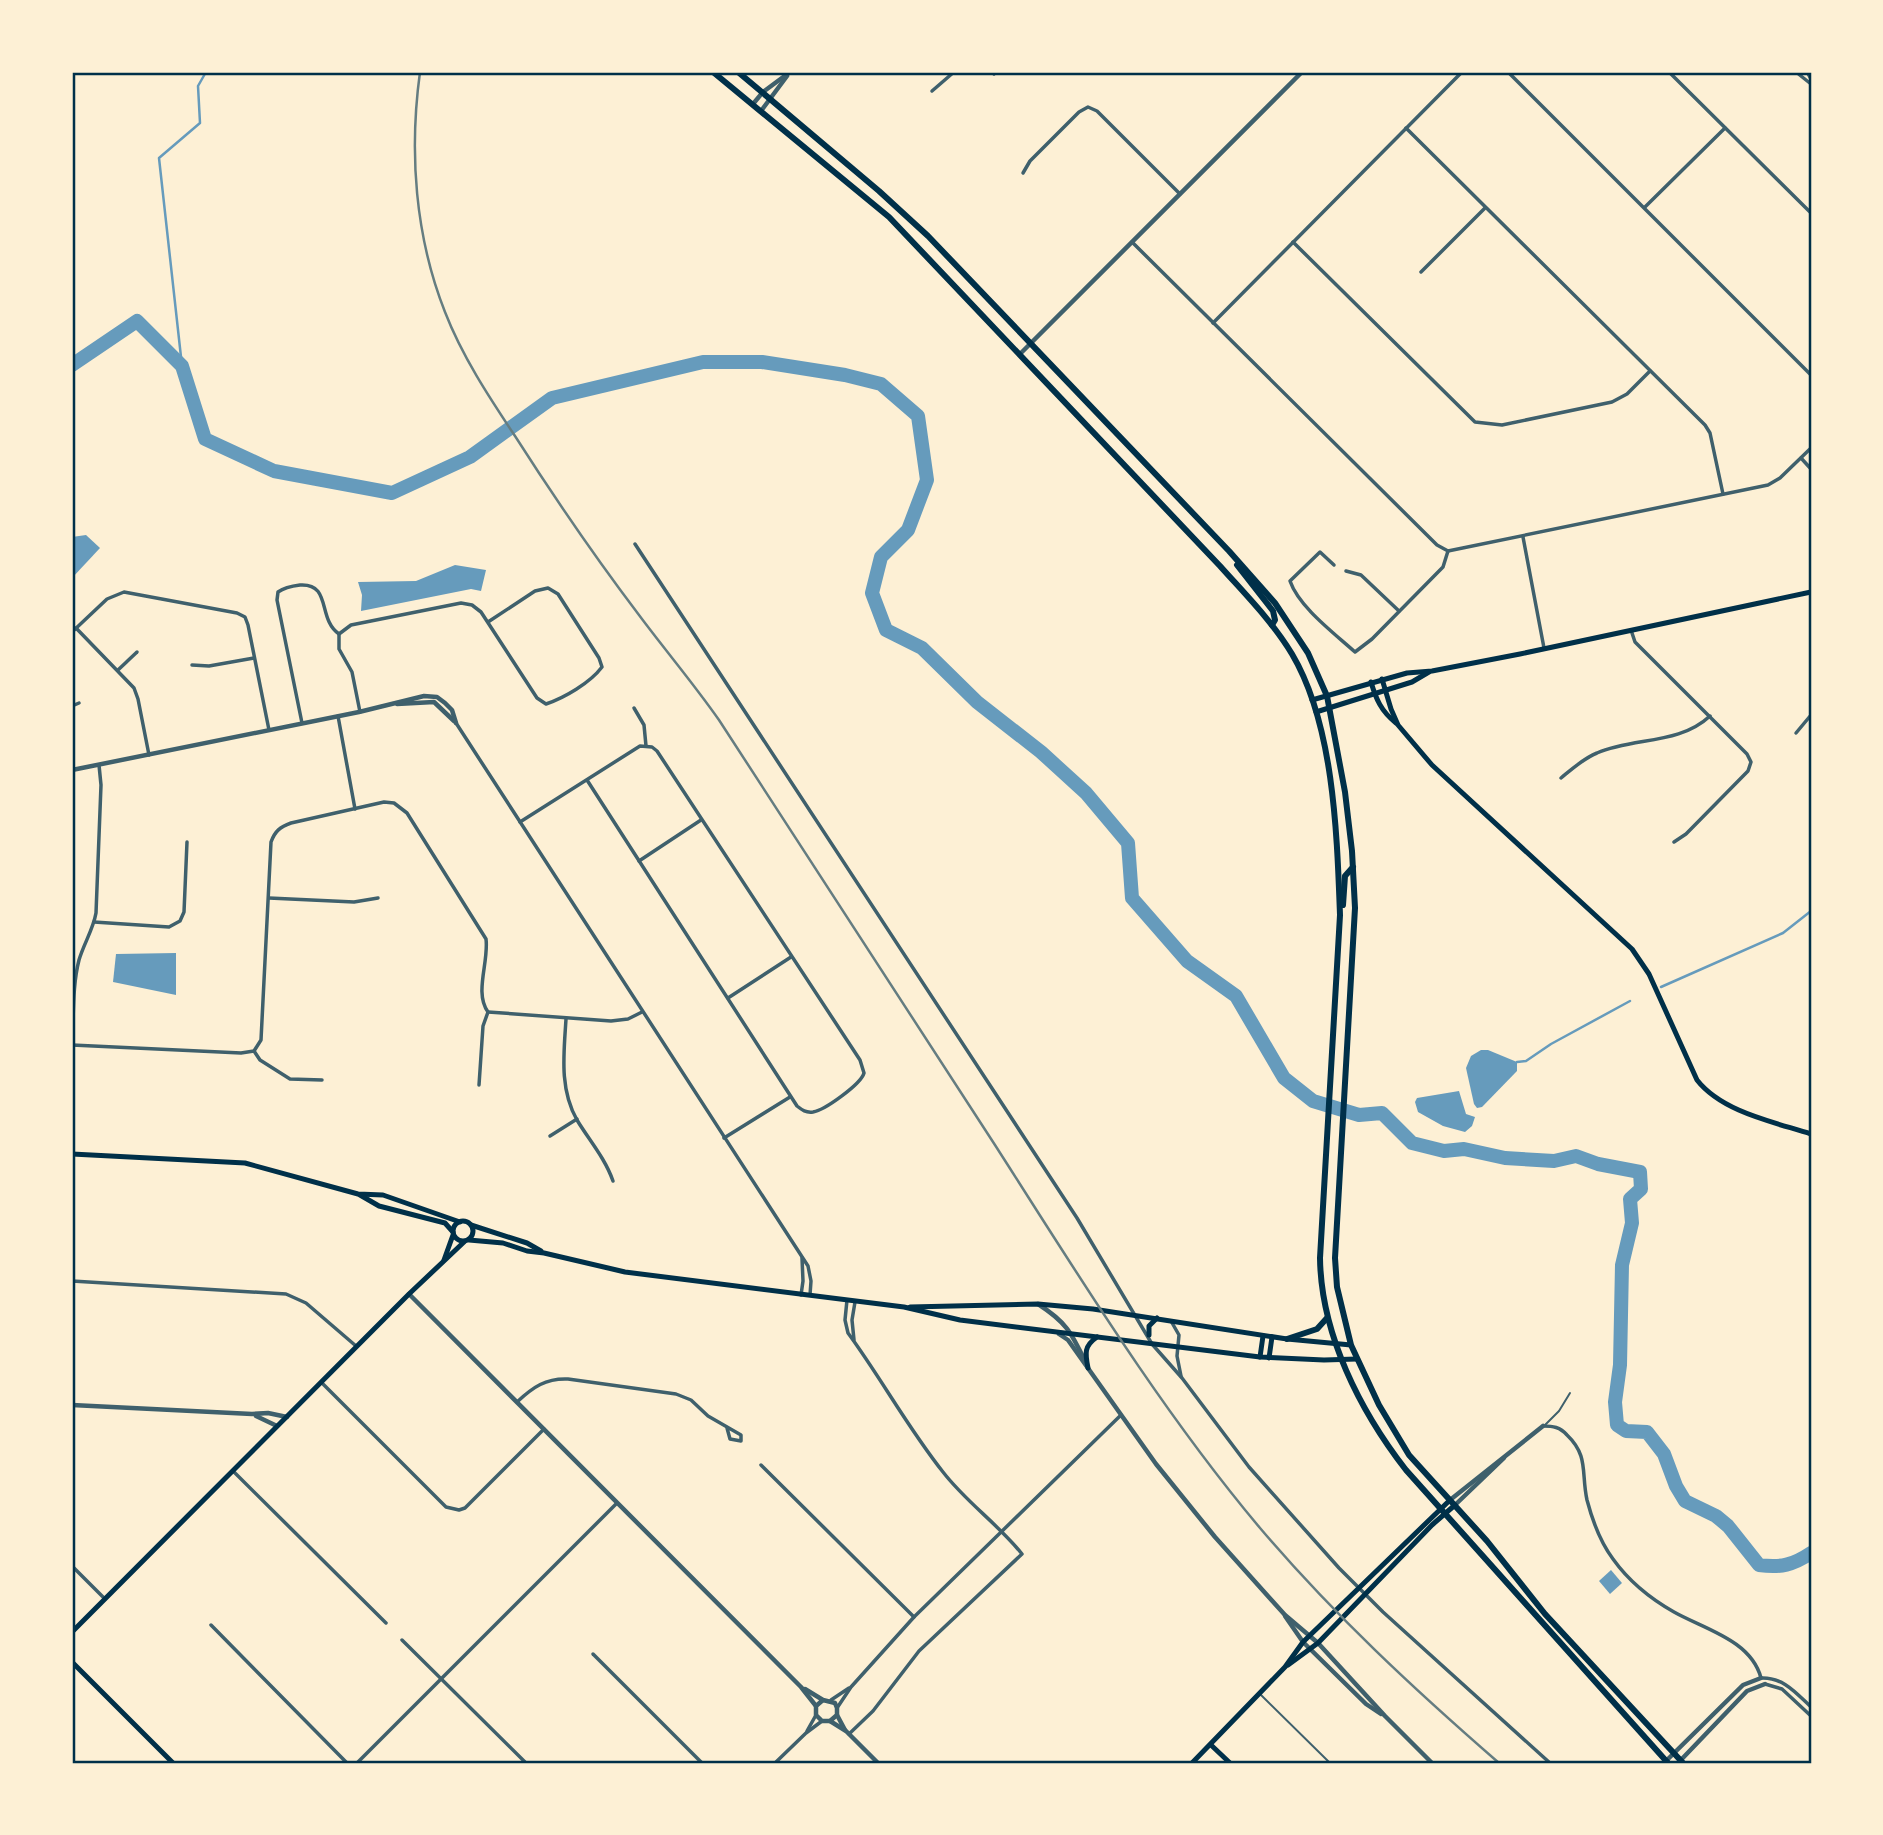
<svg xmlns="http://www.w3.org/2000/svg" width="1883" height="1835" viewBox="0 0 1883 1835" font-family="Helvetica,sans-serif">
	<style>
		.water { fill: #669bbc }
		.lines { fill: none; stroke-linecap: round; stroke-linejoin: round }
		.stream { stroke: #669bbc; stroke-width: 2.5 }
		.river { stroke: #669bbc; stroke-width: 14 }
		.service { stroke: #3f606c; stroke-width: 2 }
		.minor { stroke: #3f606c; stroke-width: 3.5 }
		.tertiary { stroke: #3f606c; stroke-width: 4.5 }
		.secondary { stroke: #003049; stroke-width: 5 }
		.primary { stroke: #003049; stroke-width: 5 }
		.trunk { stroke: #003049; stroke-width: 6 }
		.rail { stroke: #657d81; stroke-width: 2.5 }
		.neatline { fill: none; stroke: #003049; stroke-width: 2.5 }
	</style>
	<rect width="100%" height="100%" fill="#fdf0d5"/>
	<g class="water">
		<polygon points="86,535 100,548 72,578 72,537"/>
		<polygon points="455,565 486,570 481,591 471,589 361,611 362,595 358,582 416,581"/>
		<polygon points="176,953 176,995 113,982 116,954"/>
		<polygon points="1481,1050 1488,1050 1517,1062 1517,1071 1482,1107 1477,1108 1474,1104 1466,1068 1471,1056"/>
		<polygon points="1459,1091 1466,1114 1475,1117 1472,1126 1465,1132 1443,1126 1418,1112 1415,1102 1417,1098"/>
		<polygon points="1611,1570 1622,1583 1610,1594 1599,1581"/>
	</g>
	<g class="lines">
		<g class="stream">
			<polyline points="182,366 159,158 200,123 198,86 206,72"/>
			<polyline points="1661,987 1783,933 1811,911"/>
			<polyline points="1517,1062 1526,1061 1551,1044 1630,1001"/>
		</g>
		<path class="river" d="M 72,365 L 137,321 L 182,366 L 205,439 L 274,471 L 392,493 L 470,457 L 552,398 L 703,362 L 762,362 L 845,375 L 881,384 L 918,416 L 927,480 L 908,530 L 881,557 L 872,593 L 886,630 L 922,648 L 977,702 L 1041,752 L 1086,793 L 1128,843 L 1132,898 L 1187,961 L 1236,996 L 1284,1078 L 1313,1101 L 1359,1115 L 1382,1113 L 1412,1143 L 1444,1151 L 1464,1149 L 1505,1158 L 1554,1161 L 1576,1156 L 1598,1164 L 1640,1172 L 1641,1189 L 1630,1199 L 1632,1223 L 1622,1265 L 1620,1365 L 1615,1402 L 1617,1425 L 1626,1431 L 1647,1432 L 1664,1454 L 1676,1486 L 1685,1501 L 1716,1516 L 1728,1526 L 1759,1565 C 1781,1568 1793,1565 1811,1553"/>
		<g class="service">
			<polyline points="1545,1425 1559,1411 1570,1393"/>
			<polyline points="1261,1695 1330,1763"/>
		</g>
		<g class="minor">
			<polyline points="992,72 994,74"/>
			<polyline points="1508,72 1811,375"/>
			<polyline points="1669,72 1811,213"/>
			<polyline points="1796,72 1811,84"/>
			<polyline points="1807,72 1811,79"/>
			<polyline points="932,91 954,72"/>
			<polyline points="1406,128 1705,425 1710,433 1723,494"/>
			<polyline points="1023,173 1030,161 1079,112 1088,107 1097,111 1180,194"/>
			<polyline points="1645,207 1725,128"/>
			<polyline points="1132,242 1437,545 1448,551 1768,485 1780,478 1811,448"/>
			<polyline points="1293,242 1475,422 1502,425 1612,402 1627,394 1650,371"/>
			<polyline points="1421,272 1485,208"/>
			<polyline points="1213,323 1462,72"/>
			<polyline points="1801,458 1811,469"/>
			<polyline points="1523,537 1544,648"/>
			<polyline points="635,544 1077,1218 1152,1344 1182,1378 1249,1467 1339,1568 1383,1612 1550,1763"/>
			<path d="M 1334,565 L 1320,552 L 1290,581 C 1299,607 1334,633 1355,652 L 1372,639 L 1443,567 L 1448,551"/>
			<polyline points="1346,571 1361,575 1399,611"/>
			<polyline points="76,628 134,688 138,699 149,755"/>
			<polyline points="1631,630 1635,642 1747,754 1751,762 1748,771 1686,834 1674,842"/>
			<polyline points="72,632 107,599 124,592 237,613 245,617 248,625 269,730"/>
			<polyline points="192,665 209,666 254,658"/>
			<polyline points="118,670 137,652"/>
			<polyline points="72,706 79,703"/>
			<polyline points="634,708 644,725 646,746"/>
			<path d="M 360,712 L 352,672 L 339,649 L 339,634 L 351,625 L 461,603 L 472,605 L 481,612 L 537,698 L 546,704 C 564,698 590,683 602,667 L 599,658 L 558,594 L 548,588 L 535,591 L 488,622"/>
			<polyline points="338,716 355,809"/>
			<path d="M 302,723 L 277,600 L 278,592 C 285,587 292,586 300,585 C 332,583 317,619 339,634"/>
			<polyline points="456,723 808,1266 811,1281 810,1295"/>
			<polyline points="1796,733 1811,715"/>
			<path d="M 1561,778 C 1572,769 1584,758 1597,753 C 1634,737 1679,745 1710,716"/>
			<path d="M 520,822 L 640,746 L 652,747 L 657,751 L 860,1060 L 864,1073 C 861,1084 825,1110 813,1112 C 806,1113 802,1110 797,1106 L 587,780"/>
			<polyline points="639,861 701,820"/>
			<polyline points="269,898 354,902 378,898"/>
			<polyline points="94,922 169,927 180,921 184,912 187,842"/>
			<polyline points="728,998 791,957"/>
			<polyline points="488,1012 611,1021 628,1019 642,1012"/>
			<path d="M 566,1019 C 564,1053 559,1088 577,1120 C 589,1140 605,1158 613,1181"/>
			<path d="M 72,1045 L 241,1053 L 254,1051 L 261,1040 L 271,842 C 275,831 280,827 291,823 L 384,802 L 394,803 L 407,813 L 486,939 C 489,962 474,993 488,1012 L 483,1026 L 479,1085"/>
			<path d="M 72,1045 C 74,1018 72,987 79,960 C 84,943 93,930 96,913 L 101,785 L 99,765"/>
			<polyline points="254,1051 260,1060 290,1079 322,1080"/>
			<polyline points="550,1136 577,1119"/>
			<polyline points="724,1138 790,1097"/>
			<polyline points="72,1281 286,1294 306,1303 356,1346"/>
			<polyline points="801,1295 803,1281 802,1258"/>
			<path d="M 847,1300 L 845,1320 L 848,1333 C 881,1378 908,1428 943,1472 C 966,1502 998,1524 1022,1554 L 919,1651 L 873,1711 L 849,1734"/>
			<polyline points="1171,1321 1179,1335 1177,1356 1181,1376"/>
			<polyline points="854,1340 852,1320 855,1302"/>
			<polyline points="322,1383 446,1507 459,1510 465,1508 544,1429"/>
			<path d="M 517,1402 C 533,1387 546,1378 568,1379 L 676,1394 L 691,1400 L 708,1416 L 741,1435 L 741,1441 L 730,1439 L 727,1428"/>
			<path d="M 1543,1426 C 1553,1426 1560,1427 1567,1435 C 1589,1456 1581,1473 1587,1500 C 1592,1519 1601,1543 1613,1559 C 1628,1580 1651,1599 1674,1612 C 1704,1629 1751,1640 1761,1678 C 1783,1677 1796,1693 1811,1707"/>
			<polyline points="761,1465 914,1617"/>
			<polyline points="233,1471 386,1623"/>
			<polyline points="72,1566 105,1599"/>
			<polyline points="211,1625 347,1763"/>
			<polyline points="402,1640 526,1763"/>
			<polyline points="593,1654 702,1763"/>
			<polyline points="1765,1684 1782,1689 1811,1716"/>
			<polyline points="831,1700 849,1688"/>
			<polyline points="837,1708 851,1687 914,1617 1121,1415"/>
			<polyline points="807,1731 816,1715"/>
			<polyline points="357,1763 617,1503"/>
			<polyline points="775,1763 806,1733 822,1721"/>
		</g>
		<g class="tertiary">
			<polyline points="753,104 763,92 790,72"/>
			<polyline points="761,111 787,76"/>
			<polyline points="1020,354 1302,72"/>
			<polyline points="397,704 434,702 454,721"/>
			<polyline points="72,770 359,712 424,696 437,697 445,703 452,710 456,723"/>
			<polyline points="409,1294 801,1687 816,1706"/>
			<path d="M 1038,1304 C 1066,1322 1071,1332 1085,1361"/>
			<polyline points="1059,1334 1068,1340 1156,1464 1215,1537 1285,1615 1318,1643 1385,1716 1432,1763"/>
			<polyline points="72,1405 252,1414 268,1413 287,1417"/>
			<polyline points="256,1416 277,1426"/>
			<polyline points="1450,1500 1543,1426"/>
			<polyline points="1455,1505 1504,1458"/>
			<polyline points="1285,1616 1303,1642 1366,1704 1381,1714"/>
			<polyline points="805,1689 823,1700 835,1703 837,1708 837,1715 830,1721 822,1721 816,1715 816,1706 823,1700"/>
			<polyline points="837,1715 845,1730"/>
			<polyline points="830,1721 846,1731 878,1763"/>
			<polyline points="1666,1761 1743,1685 1761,1678"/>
			<polyline points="1678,1763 1747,1691 1765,1684"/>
		</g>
		<g class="secondary">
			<path d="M 1382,679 L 1391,709 L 1398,725 L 1432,765 L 1632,949 L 1649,974 L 1697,1080 C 1722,1112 1774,1122 1811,1134"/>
			<path d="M 1371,682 C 1376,699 1381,711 1396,723"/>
			<polyline points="1312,700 1407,673 1432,671 1520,654 1811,592"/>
			<polyline points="1316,712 1412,682 1429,672"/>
			<polyline points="444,1260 453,1235"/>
			<polyline points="72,1632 409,1294 464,1242"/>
			<polyline points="72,1662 173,1763"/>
			<polyline points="1288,1665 1318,1643 1432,1525 1455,1505"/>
			<polyline points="1211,1745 1230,1763"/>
			<polyline points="1192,1763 1285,1667 1303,1642 1450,1500"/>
		</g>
		<g class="primary">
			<polyline points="72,1154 245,1163 358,1194 383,1195 460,1222"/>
			<polyline points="360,1195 379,1206 445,1223 453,1232"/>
			<circle cx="463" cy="1231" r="10"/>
			<polyline points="471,1225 527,1243 541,1251"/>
			<polyline points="469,1240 503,1243 527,1251 544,1253 625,1272 904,1307 960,1320 1260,1357 1324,1360 1357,1359"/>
			<polyline points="910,1307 1038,1304 1093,1309 1287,1339 1351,1345"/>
			<polyline points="1149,1335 1149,1326 1157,1318"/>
			<polyline points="1260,1357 1263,1336"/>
			<polyline points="1269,1358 1272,1337"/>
			<path d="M 1088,1368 C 1085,1353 1084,1346 1097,1337"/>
		</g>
		<g class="trunk">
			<path d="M 713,72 L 889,217 L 1220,566 C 1245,594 1272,621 1292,654 C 1334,725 1337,834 1340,915 L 1320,1258 C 1321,1334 1360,1411 1406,1470 L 1668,1763"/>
			<polyline points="738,72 879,191 928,236 1229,551 1275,603 1308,653 1327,696 1345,792 1352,851 1355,908 1335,1258 1337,1287 1351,1345 1379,1405 1409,1455 1487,1541 1545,1614 1683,1763"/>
			<polyline points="1237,565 1273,611 1275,620 1272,625"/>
			<polyline points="1343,905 1345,876 1353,867"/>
			<polyline points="1287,1339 1317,1329 1327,1318"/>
		</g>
		<path class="rail" d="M 420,72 C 409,152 415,236 445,312 C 462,356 489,397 515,436 C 554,497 595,557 639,615 C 665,650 694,684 719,720 C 811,862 904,1003 995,1145 C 1079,1276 1160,1409 1260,1528 C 1333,1614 1415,1690 1499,1763"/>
	</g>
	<rect width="1883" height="1835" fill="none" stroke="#fdf0d5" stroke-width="147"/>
	<rect x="74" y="74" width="1736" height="1688" class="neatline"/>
</svg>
